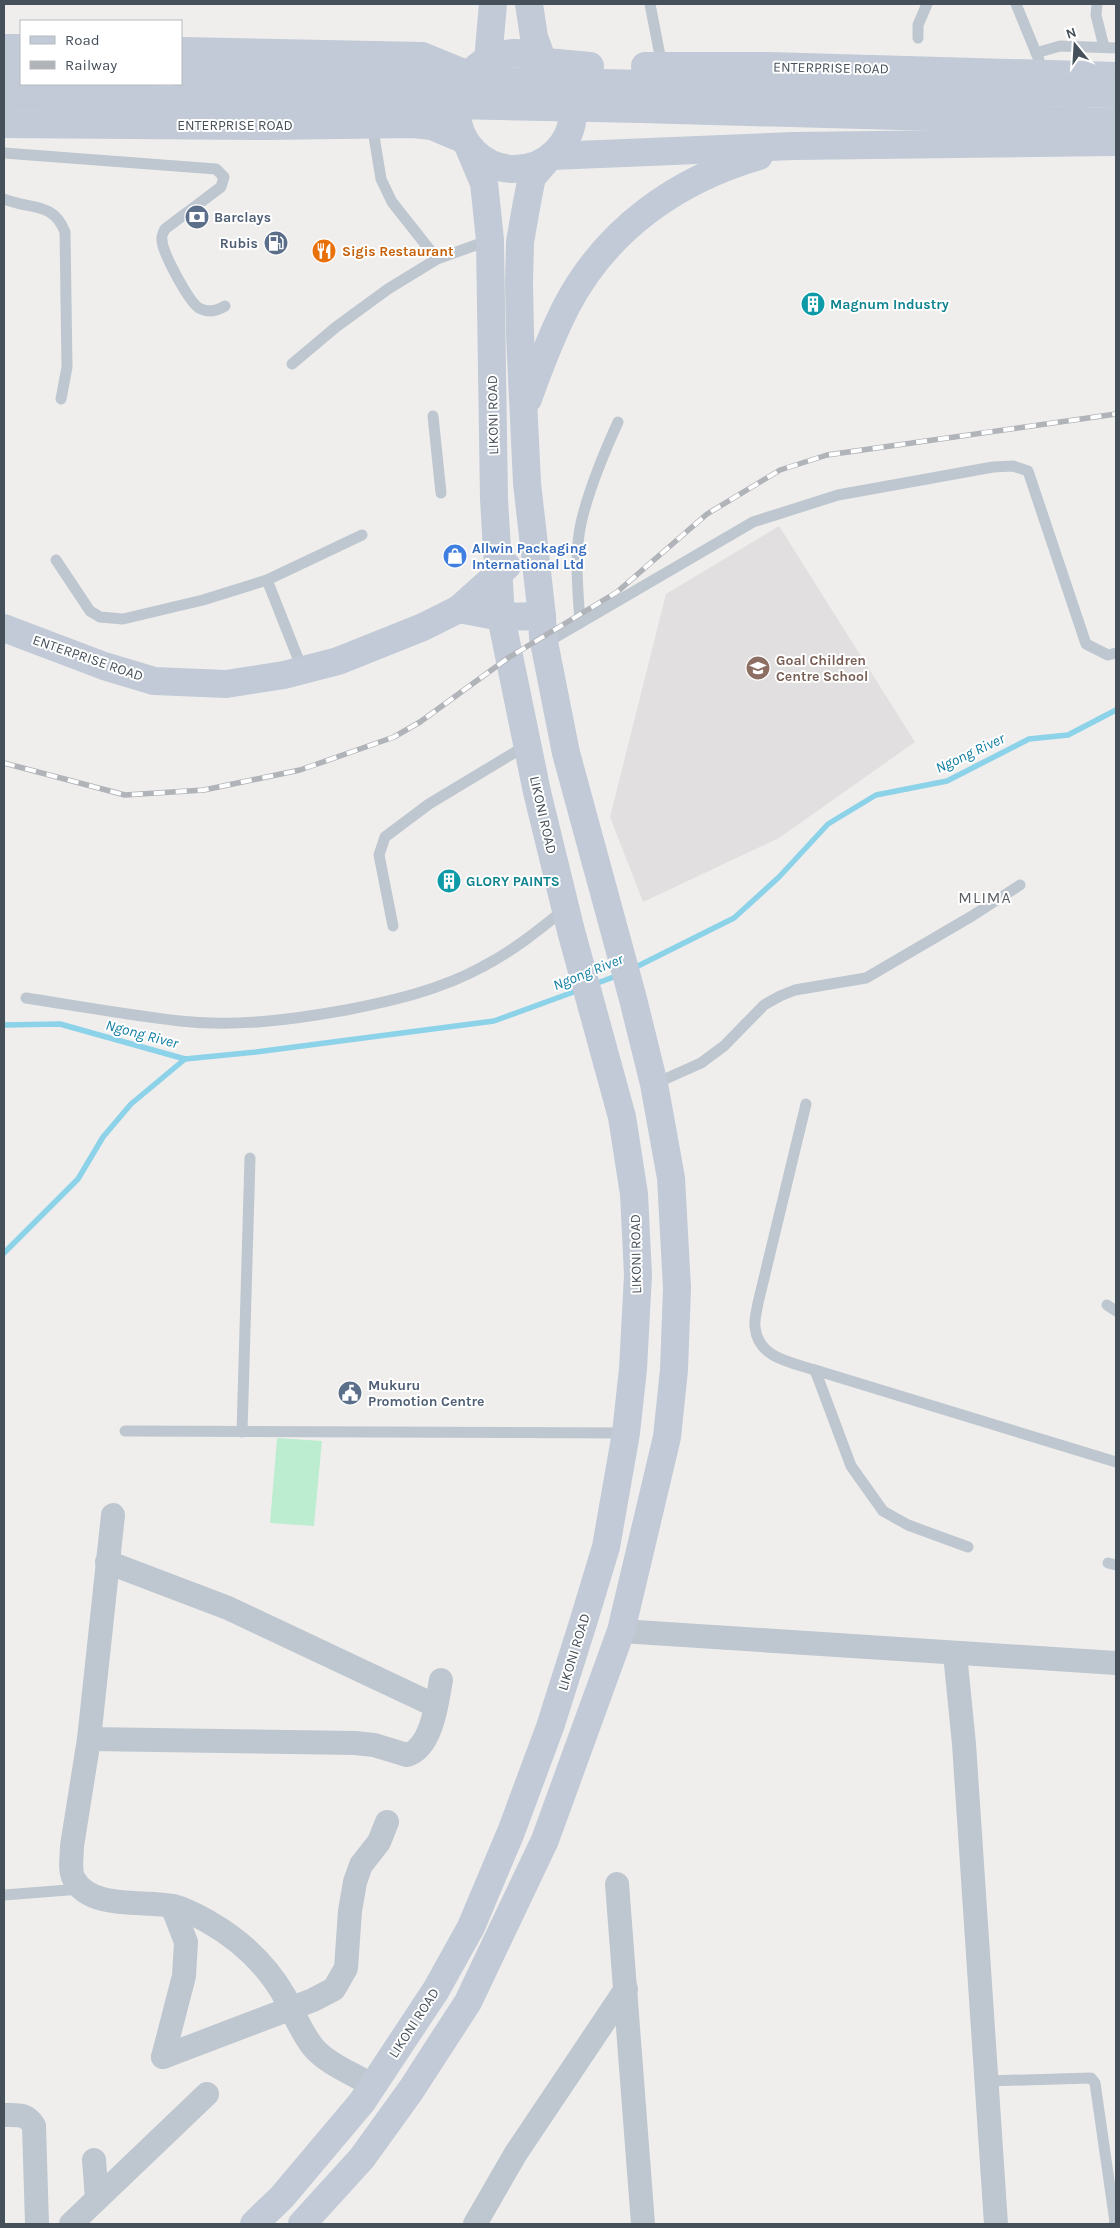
<svg xmlns="http://www.w3.org/2000/svg" width="1120" height="2228" viewBox="0 0 1120 2228" font-family="Karla,sans-serif">
	<style>
		.education { fill: #e1dfdf }
		.pitch { fill: #bdedd1 }
		.lines { fill: none; stroke-linecap: round; stroke-linejoin: round }
		.stream { stroke: #8cd2e8; stroke-width: 5.5 }
		.lane { stroke: #bec7cf; stroke-width: 11 }
		.street { stroke: #bec7cf; stroke-width: 24 }
		.secondary { stroke: #c1cad6; stroke-width: 28 }
		.rail-casing { stroke: #b0b3b8; stroke-width: 5.5 }
		.rail { stroke: #fff; stroke-width: 4; stroke-dasharray: 11; stroke-linecap: butt }
		.labels { text-anchor: middle; dominant-baseline: central; stroke-width: 4; stroke-linejoin: round; paint-order: stroke }
		.street-label { font-size: 14px; fill: #46505a; stroke: #fff }
		.service-label { font-size: 14px; font-weight: bold; fill: #4e5e75; stroke: #fff; text-anchor: start }
		.food-label { font-size: 14px; font-weight: bold; fill: #c56008; stroke: #fff; text-anchor: start }
		.culture-label { font-size: 14px; font-weight: bold; fill: #0d838f; stroke: #fff; text-anchor: start }
		.shop-label { font-size: 14px; font-weight: bold; fill: #366cbe; stroke: #fff; text-anchor: start }
		.education-label { font-size: 14px; font-weight: bold; fill: #785e54; stroke: #fff; text-anchor: start }
		.water-label { font-size: 15px; font-style: italic; fill: #127fa2; stroke: #fff }
		.quarter-label { font-size: 16px; letter-spacing: 1px; fill: #5a5e62; stroke: #fff }
	</style>
	<rect width="100%" height="100%" fill="#f0eeed"/>
	<polygon class="education" points="779,526 915,742 779,838 643,902 610,817 666,594"/>
	<polygon class="pitch" points="277,1438 322,1441 314,1526 270,1523"/>
	<g class="lines">
		<g class="stream">
			<polyline points="632,969 734,918 779,877 828,824 876,795 947,781 1029,739 1068,735 1116,710"/>
			<polyline points="592,985 619,975"/>
			<polyline points="4,1025 60,1024 185,1059 256,1052 494,1021 579,990"/>
			<polyline points="4,1253 78,1179 103,1137 131,1104 185,1059"/>
		</g>
		<g class="lane">
			<polyline points="650,4 662,66"/>
			<polyline points="1016,4 1039,60"/>
			<polyline points="1097,4 1096,15 1104,47"/>
			<polyline points="918,38 918,25 927,4"/>
			<polyline points="1036,53 1060,46 1116,48"/>
			<polyline points="372,124 381,179 392,202 437,259"/>
			<path d="M 4,153 L 216,169 L 224,177 L 221,187 L 165,229 C 163,233 161,237 162,240 C 162,252 189,302 199,308 C 208,313 217,311 225,306"/>
			<path d="M 4,199 C 30,210 53,201 65,232 L 67,367 L 61,399"/>
			<polyline points="292,364 336,327 388,289 437,259 490,240"/>
			<polyline points="433,416 441,493"/>
			<polyline points="56,560 90,611 100,617 123,619 203,600 267,580 303,671"/>
			<polyline points="267,580 362,535"/>
			<path d="M 580,623 C 578,590 574,556 581,523 C 589,488 603,455 618,422"/>
			<polyline points="544,644 753,522 838,495 993,467 1013,466 1028,471 1086,644 1108,655 1116,653"/>
			<polyline points="393,926 379,855 385,837 429,804 527,745"/>
			<path d="M 26,998 C 78,1006 129,1015 180,1021 C 236,1027 291,1020 346,1010 C 392,1001 440,990 482,967 C 513,951 539,930 566,908"/>
			<polyline points="654,1084 701,1063 724,1046 764,1005 780,996 795,990 866,978 972,916 1020,885"/>
			<path d="M 806,1104 L 758,1303 C 757,1310 754,1319 755,1327 C 758,1358 790,1362 815,1370 L 1116,1462"/>
			<polyline points="1107,1305 1116,1311"/>
			<polyline points="815,1370 851,1466 883,1511 908,1525 968,1547"/>
			<polyline points="125,1431 626,1433"/>
			<polyline points="242,1432 250,1158"/>
			<polyline points="1108,1563 1116,1565"/>
			<polyline points="4,1895 81,1889"/>
			<polyline points="986,2081 1091,2078 1095,2083 1115,2222 1114,2224"/>
		</g>
		<g class="street">
			<path d="M 113,1515 L 89,1739 L 72,1846 C 72,1856 69,1870 74,1879 C 90,1910 144,1900 173,1906 C 185,1909 196,1915 207,1921 C 239,1939 267,1965 285,1997 C 294,2013 301,2032 313,2047 C 327,2064 354,2074 373,2086"/>
			<polyline points="107,1562 228,1608 436,1706"/>
			<polyline points="621,1631 1116,1663"/>
			<polyline points="955,1654 964,1744 996,2224"/>
			<path d="M 89,1739 L 355,1743 L 374,1745 L 407,1755 C 432,1748 437,1702 441,1680"/>
			<polyline points="617,1884 643,2224"/>
			<polyline points="163,2057 313,2000 334,1989 346,1968 350,1911 355,1882 361,1865 379,1842 387,1822"/>
			<polyline points="163,2057 184,1976 186,1942 172,1906"/>
			<path d="M 4,2115 C 17,2115 27,2113 34,2126 L 37,2224"/>
			<polyline points="94,2160 97,2199"/>
			<polyline points="71,2224 207,2094"/>
			<polyline points="475,2224 516,2153 626,1989"/>
		</g>
		<g class="secondary">
			<polyline points="529,4 534,37 542,59"/>
			<polyline points="4,48 21,48"/>
			<polyline points="181,51 422,56 466,74"/>
			<circle cx="515" cy="111" r="58"/>
			<polyline points="488,60 493,4"/>
			<polyline points="546,62 590,66"/>
			<polyline points="645,66 769,66 1116,76"/>
			<polyline points="4,70 21,70"/>
			<polyline points="181,74 1116,94"/>
			<polyline points="4,96 640,109 1116,122"/>
			<polyline points="4,124 267,126 413,124 432,126 463,139"/>
			<polyline points="552,156 794,146 1116,142"/>
			<path d="M 528,399 C 539,368 551,337 566,307 C 606,230 676,180 759,156"/>
			<polyline points="507,566 459,609 501,617 542,616"/>
			<polyline points="4,628 104,666 154,681 226,684 284,675 338,661 423,627 459,609"/>
			<polyline points="254,2224 282,2197 362,2102 436,1990 471,1927 511,1832 550,1727 583,1623 606,1547 626,1433 633,1369 638,1275 634,1194 622,1117 571,931 537,792 501,617 494,499 490,240 484,183 470,150"/>
			<polyline points="302,2224 362,2158 411,2090 468,2002 545,1840 621,1631 667,1437 674,1370 677,1288 671,1178 654,1084 633,999 566,753 543,637 542,616 527,483 520,335 519,282 520,242 527,202 532,177 545,162"/>
		</g>
		<defs>
			<polyline id="rail" points="4,763 125,795 204,790 300,770 394,737 420,722 508,658 617,592 707,514 780,470 827,455 1116,414"/>
		</defs>
		<use href="#rail" class="rail-casing"/>
		<use href="#rail" class="rail"/>
	</g>
	<defs>
		<symbol id="bank-disc" viewBox="-11 -11 22 22"><circle r="9.5" fill="#5c6f8a" stroke="#fff"/><path d="M-6-4H6V4H-6ZM0-2.3a2.3 2.3 0 1 0 0 4.6a2.3 2.3 0 1 0 0-4.6Z" fill="#fff"/></symbol>
		<symbol id="fuel-disc" viewBox="-11 -11 22 22"><circle r="9.5" fill="#5c6f8a" stroke="#fff"/><path d="M-5.5-6h7V0h2V4h1.3V-2.5L3-4.5l.8-.8L6-3V5H2.5V1h-1V6h-7ZM-4.2-4.7v3.2H.2V-4.7Z" fill="#fff"/></symbol>
		<symbol id="restaurant-disc" viewBox="-11 -11 22 22"><circle r="9.5" fill="#e8710a" stroke="#fff"/><path d="M-5-6h1v4h1v-4h1v4h1v-4h1v5L-1.5 .5V6h-2V.5L-5-1ZM5-6V6H3V1.5H1.5Q1.5-4 5-6Z" fill="#fff"/></symbol>
		<symbol id="building-disc" viewBox="-11 -11 22 22"><circle r="9.5" fill="#0f9aa8" stroke="#fff"/><path d="M-4-6H4V6H1V3H-1V6H-4ZM-2.5-4.3h1.7v1.8h-1.7ZM.8-4.3h1.7v1.8H.8ZM-2.5-1h1.7V.8h-1.7ZM.8-1h1.7V.8H.8Z" fill="#fff"/></symbol>
		<symbol id="shop-disc" viewBox="-11 -11 22 22"><circle r="9.5" fill="#3f7fe0" stroke="#fff"/><path d="M-5-2.5h2.3a2.7 3.5 0 0 1 5.4 0H5L5.5 6h-11ZM-1.5-2.5h3a1.5 2.3 0 0 0-3 0Z" fill="#fff"/></symbol>
		<symbol id="school-disc" viewBox="-11 -11 22 22"><circle r="9.5" fill="#8d6e63" stroke="#fff"/><path d="M0-5L7-2L0 1L-7-2ZM-4 1L0 2.5L4 1V4Q0 6-4 4Z" fill="#fff"/></symbol>
		<symbol id="civic-disc" viewBox="-11 -11 22 22"><circle r="9.5" fill="#5c6f8a" stroke="#fff"/><path d="M-.6-6.5H3V-4.5H.6V-3L4-1V1h2V6H-6V1h2V-1L-.6-3ZM-1.2 2.5V6h2.4V2.5Z" fill="#fff"/></symbol>
	</defs>
	<g fill-rule="evenodd">
		<use href="#bank-disc" x="183" y="203" width="28" height="28"/>
		<use href="#fuel-disc" x="262" y="229" width="28" height="28"/>
		<use href="#restaurant-disc" x="310" y="237" width="28" height="28"/>
		<use href="#building-disc" x="799" y="290" width="28" height="28"/>
		<use href="#shop-disc" x="441" y="542" width="28" height="28"/>
		<use href="#school-disc" x="744" y="654" width="28" height="28"/>
		<use href="#building-disc" x="435" y="867" width="28" height="28"/>
		<use href="#civic-disc" x="336" y="1379" width="28" height="28"/>
	</g>
	<g class="labels">
		<g class="street-label">
			<text transform="translate(831 68) rotate(1)">ENTERPRISE ROAD</text>
			<text x="235" y="125">ENTERPRISE ROAD</text>
			<text transform="translate(493 415) rotate(-91)">LIKONI ROAD</text>
			<text transform="translate(88 658) rotate(19)">ENTERPRISE ROAD</text>
			<text transform="translate(543 815) rotate(77)">LIKONI ROAD</text>
			<text transform="translate(636 1254) rotate(-91)">LIKONI ROAD</text>
			<text transform="translate(574 1652) rotate(-73)">LIKONI ROAD</text>
			<text transform="translate(414 2023) rotate(-57)">LIKONI ROAD</text>
		</g>
		<g class="service-label">
			<text x="214" y="217">Barclays</text>
			<text x="258" y="243" text-anchor="end">Rubis</text>
			<text x="368" y="1385">Mukuru<tspan x="368" dy="16">Promotion Centre</tspan></text>
		</g>
		<g class="food-label">
			<text x="342" y="251">Sigis Restaurant</text>
		</g>
		<g class="culture-label">
			<text x="830" y="304">Magnum Industry</text>
			<text x="466" y="881">GLORY PAINTS</text>
		</g>
		<g class="shop-label">
			<text x="472" y="548">Allwin Packaging<tspan x="472" dy="16">International Ltd</tspan></text>
		</g>
		<g class="education-label">
			<text x="776" y="660">Goal Children<tspan x="776" dy="16">Centre School</tspan></text>
		</g>
		<g class="water-label">
			<text transform="translate(970 753) rotate(-25)">Ngong River</text>
			<text transform="translate(588 972) rotate(-22)">Ngong River</text>
			<text transform="translate(142 1034) rotate(15)">Ngong River</text>
		</g>
		<g class="quarter-label">
			<text x="985" y="897">MLIMA</text>
		</g>
	</g>
	<rect width="1120" height="2228" fill="none" stroke="#46505a" stroke-width="10"/>
	<rect x="20" y="20" width="162" height="65" fill="#ffffff" stroke="#b5b9bd"/>
	<rect x="30" y="36" width="25" height="8" fill="#c1cad6" stroke="#b5b9bd"/>
	<text x="65" y="45" font-size="15" fill="#46505a">Road</text>
	<rect x="30" y="61" width="25" height="8" fill="#b0b3b8" stroke="#b5b9bd"/>
	<text x="65" y="70" font-size="15" fill="#46505a">Railway</text>
	<g transform="translate(1075 45) rotate(342)" stroke="#ffffff" stroke-width="4" paint-order="stroke">
	<path d="M0-4L9 19L0 12L-9 19Z" fill="#46505a"/>
	<text y="-8" font-size="14" font-weight="bold" text-anchor="middle" fill="#46505a">N</text>
	</g>
</svg>
